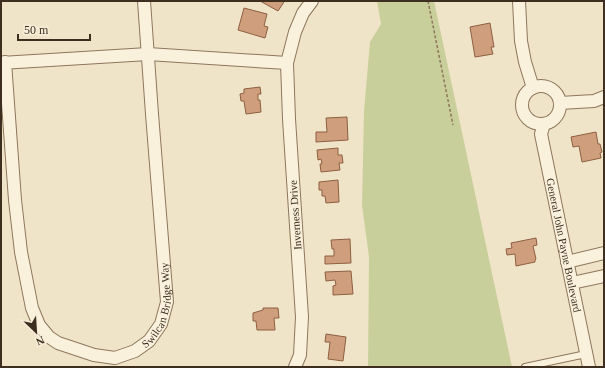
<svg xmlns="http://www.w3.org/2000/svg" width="605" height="368" viewBox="0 0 605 368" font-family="Georgia,serif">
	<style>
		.green { fill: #c9cf9b }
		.building { fill: #cf9f7d; stroke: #8d5f41 }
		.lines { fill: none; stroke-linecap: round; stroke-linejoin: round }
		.service-casing { stroke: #8d765c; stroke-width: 8 }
		.minor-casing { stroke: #8d765c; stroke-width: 14 }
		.path { stroke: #8d765c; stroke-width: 1.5; stroke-dasharray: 3 2; stroke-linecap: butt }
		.service { stroke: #faf1dc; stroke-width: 6 }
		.minor { stroke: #faf1dc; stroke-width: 12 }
		.labels { text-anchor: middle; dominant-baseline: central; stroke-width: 3; stroke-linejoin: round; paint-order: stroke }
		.street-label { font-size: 11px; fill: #3d2e20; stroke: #f7eed8 }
	</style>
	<rect width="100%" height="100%" fill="#f0e4c8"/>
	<polygon class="green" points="377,1 434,1 512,367 368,367 369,257 362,205 364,111 370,42 381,24"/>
	<g class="building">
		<polygon points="260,1 282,1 284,2 278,11"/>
		<polygon points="244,8 267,14 264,26 268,27 265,38 238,30"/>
		<polygon points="490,23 494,47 491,47 493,54 475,57 470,27"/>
		<polygon points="260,87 261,94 258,94 258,100 260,100 261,112 246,114 244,101 241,101 240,94 244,93 244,89"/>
		<polygon points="347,117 348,140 316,142 316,132 327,132 326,118"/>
		<polygon points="596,132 598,144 600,144 602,152 600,153 601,158 582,162 579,146 573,147 571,137"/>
		<polygon points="338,148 338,155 342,155 343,163 339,163 340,170 321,172 320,164 322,164 321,159 318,160 317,150"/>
		<polygon points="338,180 339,202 326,203 325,196 322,196 322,190 319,190 319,182"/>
		<polygon points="536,238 537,245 533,246 536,259 535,260 535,262 516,266 515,254 507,255 506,249 512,248 511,243"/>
		<polygon points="350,239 351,263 325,264 325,256 334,256 334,249 332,249 331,240"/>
		<polygon points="351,271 353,294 333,295 333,286 336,285 335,280 326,281 325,272"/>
		<polygon points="263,308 278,308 279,318 274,318 275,330 257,330 256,321 253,321 253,313 263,310"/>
		<polygon points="326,334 346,337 343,361 328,359 330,342 325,342"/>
	</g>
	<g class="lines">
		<defs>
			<polyline id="service" points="525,367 586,354"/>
			<g id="minor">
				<polyline points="519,1 521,41 525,62 533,88"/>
				<path id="s1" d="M 5,62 L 15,200 L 21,252 L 32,308 L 39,325 L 49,337 L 58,343 L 94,355 L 115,358 L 135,351 L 149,341 L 161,324 L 167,302 L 152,114 L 144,1"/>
				<polyline points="1,63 148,54 287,63"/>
				<circle cx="541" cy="105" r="19"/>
				<polyline points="560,103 594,101 604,97"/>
				<path id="s2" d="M 544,124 L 541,134 L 589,367"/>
				<polyline points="567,262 604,253"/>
				<polyline points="572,283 604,276"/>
				<polyline points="295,367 300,355 302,317 289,119 287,63 295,32 303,13 312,1"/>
			</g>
		</defs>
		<use href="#service" class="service-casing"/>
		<use href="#minor" class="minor-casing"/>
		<polyline class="path" points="428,1 453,125"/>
		<use href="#service" class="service"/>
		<use href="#minor" class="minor"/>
	</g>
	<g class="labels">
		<g class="street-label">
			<text transform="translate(295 215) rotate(-94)">Inverness Drive</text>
			<text stroke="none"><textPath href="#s2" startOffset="124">General John Payne Boulevard</textPath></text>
			<text stroke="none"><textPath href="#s1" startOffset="428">Swilcan Bridge Way</textPath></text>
		</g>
	</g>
	<rect width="605" height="368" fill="none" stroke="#3d2e20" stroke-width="4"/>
	<g transform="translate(36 332) rotate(155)" stroke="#f7eed8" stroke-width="3" paint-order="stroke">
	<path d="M0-3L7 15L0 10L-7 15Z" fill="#3d2e20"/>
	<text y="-6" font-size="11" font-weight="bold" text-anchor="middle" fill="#3d2e20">N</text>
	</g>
	<path d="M18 34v6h72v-6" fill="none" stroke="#3d2e20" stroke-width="2"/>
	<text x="24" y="34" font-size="12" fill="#3d2e20" stroke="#f7eed8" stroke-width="3" paint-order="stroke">50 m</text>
</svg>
